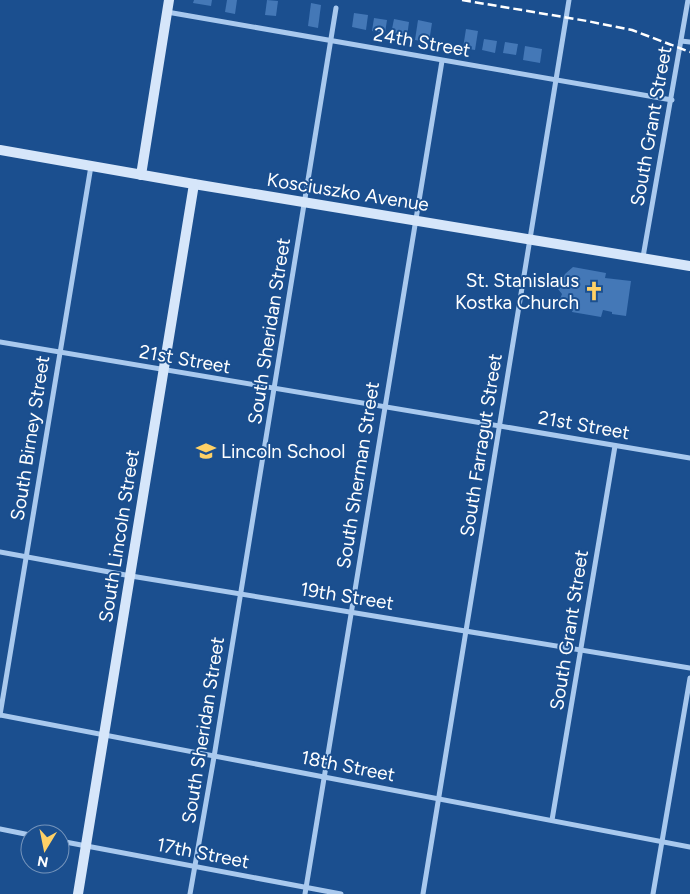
<svg xmlns="http://www.w3.org/2000/svg" width="690" height="894" viewBox="0 0 690 894" font-family="Figtree,sans-serif">
	<style>
		.building { fill: #4478b7 }
		.lines { fill: none; stroke-linecap: round; stroke-linejoin: round }
		.street { stroke: #a9c9ee; stroke-width: 5 }
		.secondary { stroke: #d6e6fa; stroke-width: 10 }
		.rail { stroke: #fff; stroke-width: 2.5; stroke-dasharray: 9 4; stroke-linecap: butt }
		.labels { text-anchor: middle; dominant-baseline: central; stroke-width: 4; stroke-linejoin: round; paint-order: stroke }
		.street-label { font-size: 19px; fill: #fff; stroke: #1b4f8f }
		.poi-label { font-size: 19px; fill: #fff; stroke: #1b4f8f; text-anchor: end }
	</style>
	<rect width="100%" height="100%" fill="#1b4f8f"/>
	<g class="building">
		<polygon points="194,0 212,0 211,6 193,3"/>
		<polygon points="227,0 237,0 235,14 225,12"/>
		<polygon points="267,0 278,1 276,16 265,15"/>
		<polygon points="311,3 321,5 318,28 308,26"/>
		<polygon points="354,13 368,15 366,30 352,27"/>
		<polygon points="374,18 387,20 385,33 372,31"/>
		<polygon points="394,19 409,22 407,37 391,34"/>
		<polygon points="418,20 432,23 429,42 415,40"/>
		<polygon points="466,29 478,31 475,50 463,48"/>
		<polygon points="484,39 497,41 495,53 482,50"/>
		<polygon points="505,42 518,44 516,55 503,53"/>
		<polygon points="525,46 542,49 540,63 523,60"/>
		<polygon points="573,267 606,273 605,278 631,281 626,316 612,314 612,312 603,310 601,317 572,312 573,307 566,306 565,302 561,301 560,299 562,294 558,289 565,274"/>
	</g>
	<g class="lines">
		<g class="street">
			<polyline points="167,12 672,100"/>
			<polyline points="681,41 690,42"/>
			<polyline points="643,257 688,0"/>
			<polyline points="0,342 690,458"/>
			<polyline points="0,552 131,576 690,668"/>
			<polyline points="0,715 690,847"/>
			<polyline points="0,715 91,166"/>
			<polyline points="552,820 615,446"/>
			<polyline points="0,829 30,835"/>
			<polyline points="60,841 341,894"/>
			<polyline points="190,894 214,757 336,8"/>
			<polyline points="305,894 442,61"/>
			<polyline points="423,894 569,0"/>
			<polyline points="653,894 690,678"/>
		</g>
		<g class="secondary">
			<polyline points="0,150 194,184 690,266"/>
			<polyline points="141,175 169,0"/>
			<polyline points="78,894 194,184"/>
		</g>
		<polyline class="rail" points="462,0 587,21 632,30 690,52"/>
	</g>
	<defs>
		<symbol id="church-bare" viewBox="-9 -9 18 18"><path d="M-1.2-6h2.4v3.5h3.3v2.4h-3.3V6h-2.4V-.1h-3.3v-2.4h3.3Z" fill="#ffd166" stroke="#1b4f8f" stroke-width="2.5" paint-order="stroke"/></symbol>
		<symbol id="school-bare" viewBox="-9 -9 18 18"><path d="M0-5L7-2L0 1L-7-2ZM-4 1L0 2.5L4 1V4Q0 6-4 4Z" fill="#ffd166" stroke="#1b4f8f" stroke-width="2.5" paint-order="stroke"/></symbol>
	</defs>
	<g fill-rule="evenodd">
		<use href="#church-bare" x="580" y="277" width="28" height="28"/>
		<use href="#school-bare" x="192" y="437" width="28" height="28"/>
	</g>
	<g class="labels">
		<g class="street-label">
			<text transform="translate(422 42) rotate(10)">24th Street</text>
			<text transform="translate(651 126) rotate(-80)">South Grant Street</text>
			<text transform="translate(348 192) rotate(9)">Kosciuszko Avenue</text>
			<text transform="translate(269 331) rotate(-81)">South Sheridan Street</text>
			<text transform="translate(185 359) rotate(10)">21st Street</text>
			<text transform="translate(584 425) rotate(10)">21st Street</text>
			<text transform="translate(30 438) rotate(-81)">South Birney Street</text>
			<text transform="translate(481 445) rotate(-81)">South Farragut Street</text>
			<text transform="translate(358 475) rotate(-81)">South Sherman Street</text>
			<text transform="translate(119 536) rotate(-81)">South Lincoln Street</text>
			<text transform="translate(347 596) rotate(9)">19th Street</text>
			<text transform="translate(569 630) rotate(-81)">South Grant Street</text>
			<text transform="translate(203 730) rotate(-81)">South Sheridan Street</text>
			<text transform="translate(348 766) rotate(11)">18th Street</text>
			<text transform="translate(203 853) rotate(11)">17th Street</text>
		</g>
		<g class="poi-label">
			<text x="579" y="280">St. Stanislaus<tspan x="579" dy="22">Kostka Church</tspan></text>
			<text x="221" y="451" text-anchor="start">Lincoln School</text>
		</g>
	</g>
	<g transform="translate(45 849) rotate(190)"><circle r="24" fill="#1b4f8f" stroke="#7695bc"/>
	<path d="M0-4L9 19L0 12L-9 19Z" fill="#ffd166"/>
	<text y="-8" font-size="14" font-weight="bold" text-anchor="middle" fill="#ffffff">N</text>
	</g>
</svg>
